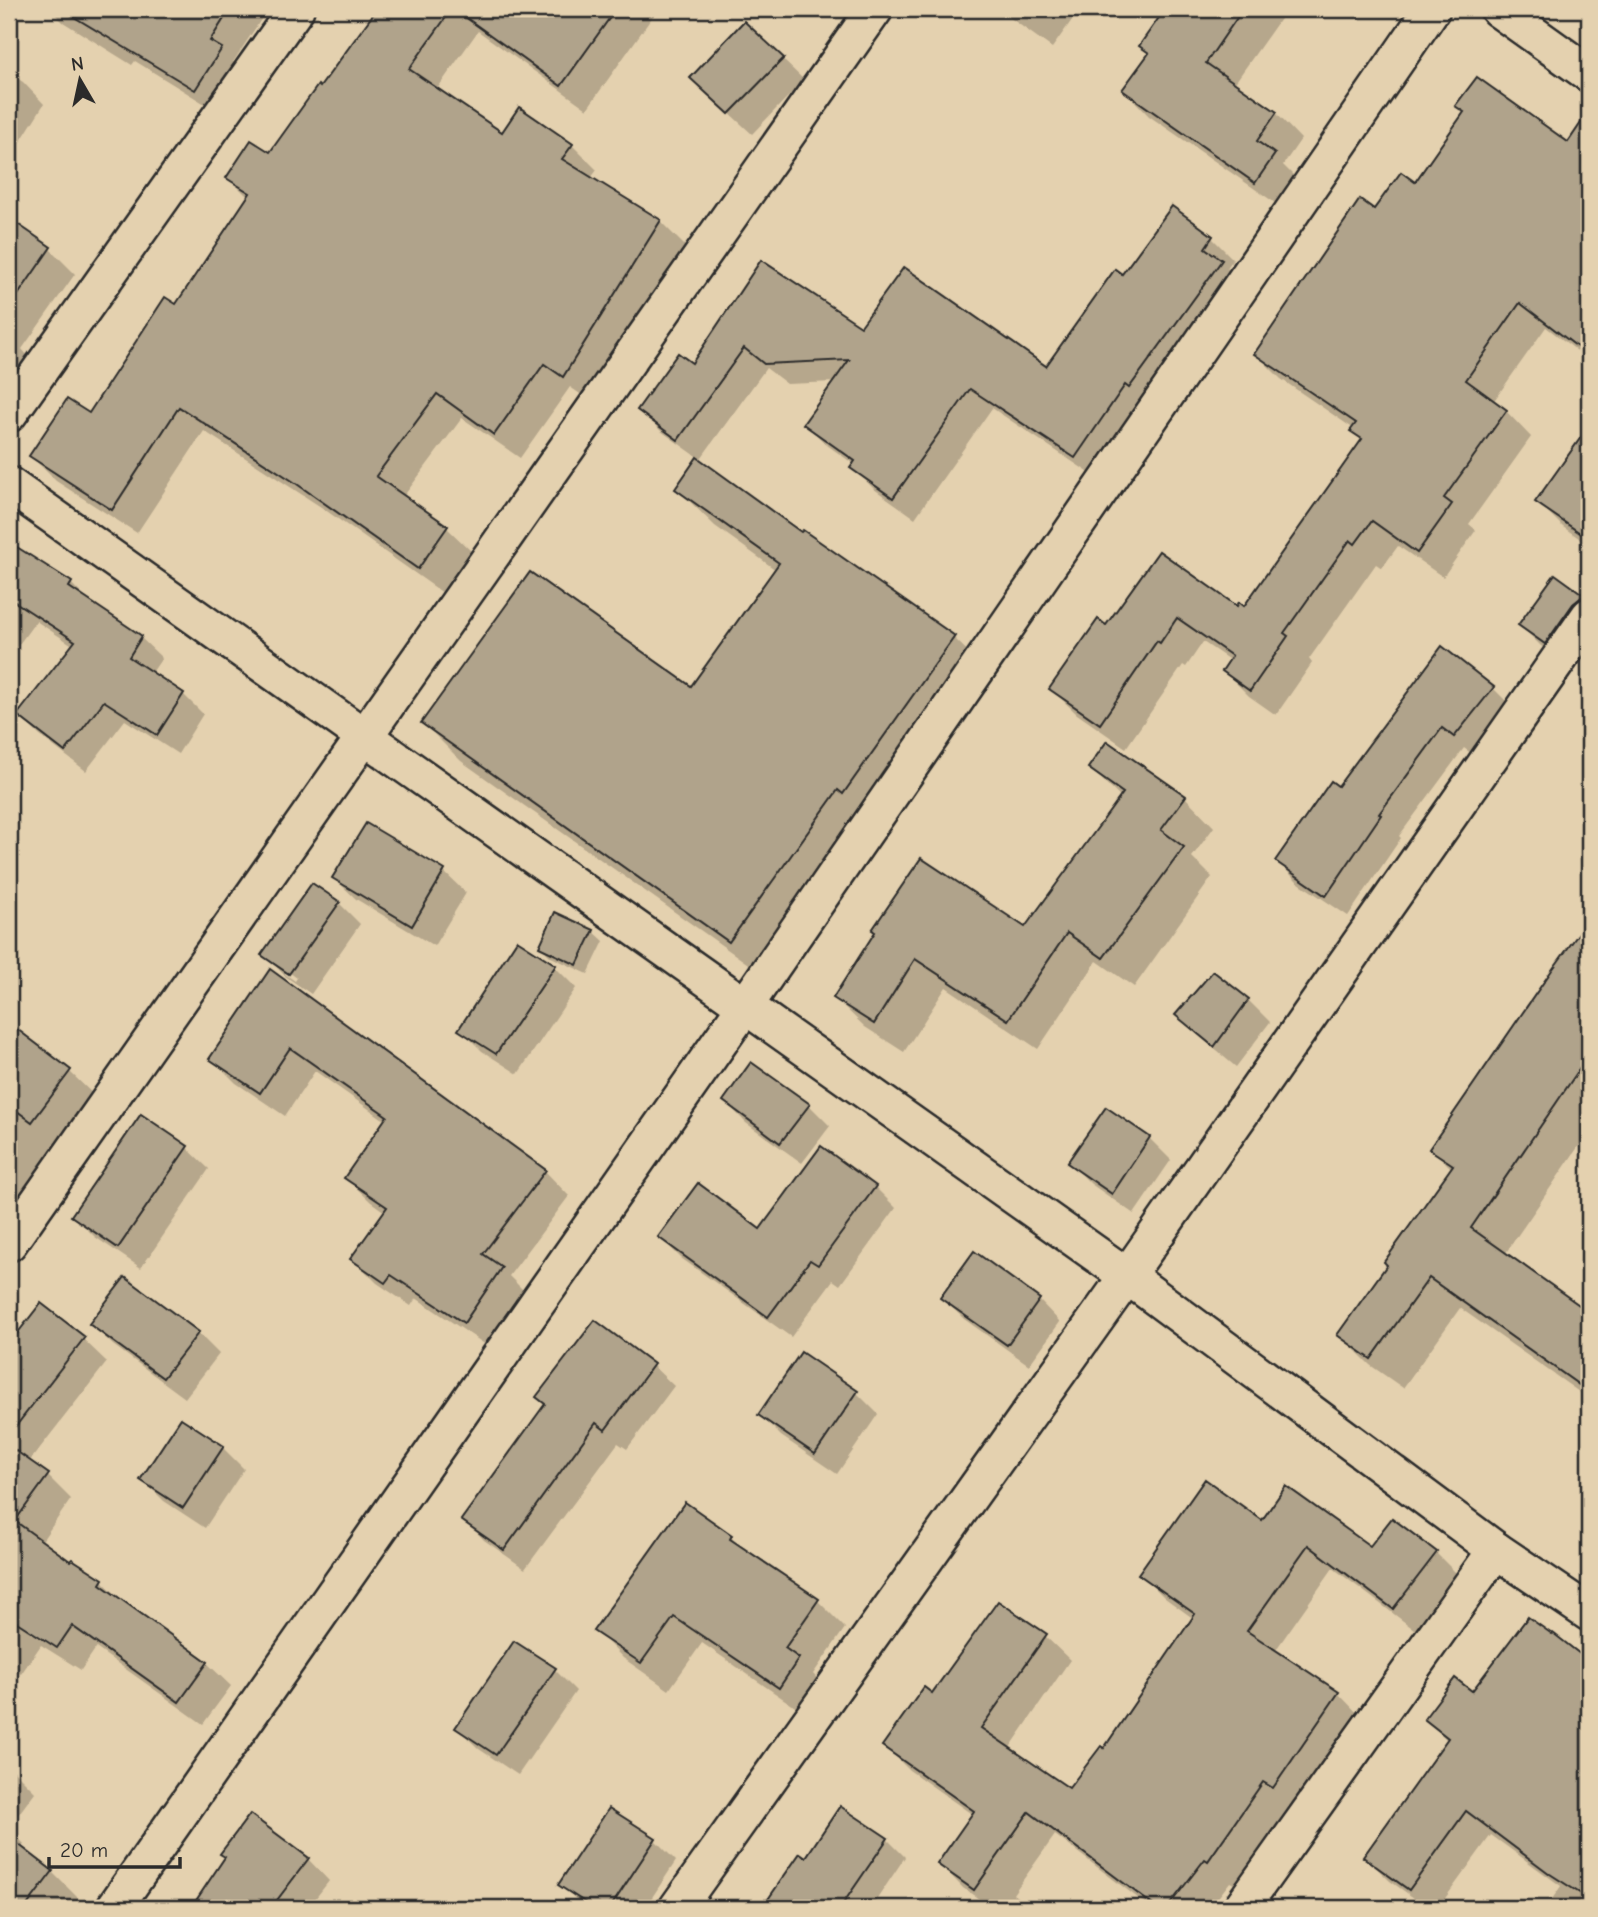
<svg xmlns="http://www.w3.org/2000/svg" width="1598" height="1917" viewBox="0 0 1598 1917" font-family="'Comic Neue',sans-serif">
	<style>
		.shadow { fill: #0003; fill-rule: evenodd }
		.building { fill: #b0a38b; stroke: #2b2b2b; stroke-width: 2 }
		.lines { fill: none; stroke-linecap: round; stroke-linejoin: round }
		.minor-casing { stroke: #2b2b2b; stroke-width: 40 }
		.minor { stroke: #e4d1af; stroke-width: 35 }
	</style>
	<rect width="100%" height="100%" fill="#e4d1af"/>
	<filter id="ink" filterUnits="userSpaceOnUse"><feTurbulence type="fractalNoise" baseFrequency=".0143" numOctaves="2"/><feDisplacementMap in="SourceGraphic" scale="14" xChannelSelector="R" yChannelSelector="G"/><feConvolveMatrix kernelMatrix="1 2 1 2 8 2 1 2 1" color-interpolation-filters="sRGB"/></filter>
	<g filter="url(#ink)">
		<g class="shadow">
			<polygon points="50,9 131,9 147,19 154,9 268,9 233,62 243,72 218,112 135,61 132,65 63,22"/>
			<polygon points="379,9 658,9 587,109 478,31 437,89 502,134 572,145 597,170 591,178 660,221 685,246 589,400 570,387 520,458 462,418 403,497 447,528 472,552 443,593 321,507 204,431 137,533 56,481 31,456 90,416 177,307 249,198 229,178 270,154 321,89"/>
			<polygon points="695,9 706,9 702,14"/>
			<polygon points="998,9 1061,9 1072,20 1052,48"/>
			<polygon points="1167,9 1287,9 1234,84 1276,113 1301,139 1283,165 1299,181 1281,207 1149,116 1124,90 1150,54 1141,46"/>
			<polygon points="782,59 804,80 752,134 714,99"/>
			<polygon points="9,73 23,82 44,104 9,160"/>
			<polygon points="1457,106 1568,145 1580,127 1589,133 1589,360 1546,327 1493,402 1506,411 1531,437 1469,524 1476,530 1443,577 1398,546 1382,568 1376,564 1309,659 1312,663 1276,715 1249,696 1224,671 1231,661 1203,642 1186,667 1183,665 1126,748 1077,714 1051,689 1107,627 1244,608 1363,441 1352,431 1354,429 1281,379 1256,354 1375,211 1416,184 1465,113"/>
			<polygon points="1172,209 1212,238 1233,259 1227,268 1242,282 1097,478 992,408 915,518 874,489 853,468 855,465 827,445 805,424 835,382 787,384 766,368 699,461 802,534 803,533 954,638 992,675 768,978 461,761 423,723 691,689 776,570 715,526 677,489 699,458 661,431 640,410 692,365 762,262 862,329 1046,368 1123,277"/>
			<polygon points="9,220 50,249 75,274 22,349 28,356 9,385"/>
			<polygon points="1589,429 1589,545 1563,527 1538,502"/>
			<polygon points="9,544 71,583 91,604 141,638 162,658 151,674 183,694 203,714 178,754 125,720 86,771 39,735 19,715 74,646 36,621 9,658"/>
			<polygon points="1555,576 1589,602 1567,664 1541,646 1520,625"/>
			<polygon points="1493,688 1514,709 1476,757 1464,748 1399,836 1401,838 1348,916 1299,883 1277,861 1338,788"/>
			<polygon points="1090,768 1185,797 1214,827 1192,857 1212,877 1134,987 1097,961 1038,1049 946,987 904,1052 865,1027 835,998 877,932 1026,930 1121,798"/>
			<polygon points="366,825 444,872 466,893 434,946 356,899 334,878"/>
			<path d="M 339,903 L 360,924 L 311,994 L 285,976 L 264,954 ZM 285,969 L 297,978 L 295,981 L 285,974 Z"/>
			<polygon points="1589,920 1589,1131 1505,1254 1589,1314 1589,1399 1460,1308 1403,1388 1370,1365 1339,1334 1389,1265 1452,1169 1431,1148"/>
			<polygon points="593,931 604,941 588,974 551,957 541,947"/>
			<polygon points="554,966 576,988 518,1074 482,1051 460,1029"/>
			<polygon points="271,971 545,1171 569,1196 509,1276 526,1293 489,1347 416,1298 411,1306 377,1283 352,1258 385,1212 371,1202 346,1178 386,1121 315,1071 285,1116 236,1083 212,1059"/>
			<polygon points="1213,973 1248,1000 1270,1022 1236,1067 1199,1036 1177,1015"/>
			<polygon points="9,1025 70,1072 97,1098 59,1147 55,1144 9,1217"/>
			<polygon points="725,1101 809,1105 830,1126 802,1163 746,1123"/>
			<polygon points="1106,1109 1149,1138 1171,1160 1134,1214 1091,1184 1070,1163"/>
			<polygon points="142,1117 187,1148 209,1169 141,1268 95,1237 73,1215"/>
			<polygon points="875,1187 896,1208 840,1285 833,1280 791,1337 681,1258 660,1237 761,1231"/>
			<polygon points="942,1298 1039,1300 1060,1322 1029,1365 964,1319"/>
			<polygon points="42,1306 83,1339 107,1362 29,1462 48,1476 71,1499 41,1542 71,1563 72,1561 102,1581 126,1604 207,1663 231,1686 203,1724 96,1648 81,1670 41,1645 21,1674 9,1666 9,1347"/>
			<polygon points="595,1323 653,1366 674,1386 627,1449 618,1443 525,1569 484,1540 464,1519 547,1405"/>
			<polygon points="91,1324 198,1333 219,1354 185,1398 113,1345"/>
			<polygon points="801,1355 857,1393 878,1414 837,1474 781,1436 760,1414"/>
			<polygon points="182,1420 223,1448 244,1469 205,1528 164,1501 142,1479"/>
			<polygon points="685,1504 731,1537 747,1553 818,1601 845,1628 813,1674 826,1687 807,1715 702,1643 669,1690 623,1658 596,1630"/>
			<polygon points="1392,1520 1436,1553 1461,1578 1419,1633 1333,1568 1275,1651 1338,1693 1362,1718 1298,1812 1289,1806 1234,1884 1230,1882 1210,1908 1151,1908 1055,1835 1013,1894 1032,1908 992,1908 963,1888 939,1863 973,1815 909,1770 885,1746 933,1696 1045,1636 1070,1660 1009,1749 1069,1790 1105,1750 1194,1619 1165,1598 1140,1573 1263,1522 1371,1548"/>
			<polygon points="1553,1635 1589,1663 1589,1908 1546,1908 1561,1886 1491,1835 1438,1908 1428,1908 1390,1881 1365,1857 1448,1741 1426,1719 1473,1694"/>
			<polygon points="554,1669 576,1691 518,1775 479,1749 457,1728"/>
			<polygon points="9,1766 35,1792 9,1827"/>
			<polygon points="609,1810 655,1840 676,1861 645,1908 585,1908 560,1884"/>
			<polygon points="250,1816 308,1859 329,1881 308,1908 193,1908 227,1858"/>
			<polygon points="9,1828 24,1844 21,1849 52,1872 79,1899 72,1908 9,1908"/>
			<polygon points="887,1839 905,1857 871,1908 764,1908 800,1855 806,1860"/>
		</g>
		<g class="building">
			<polygon points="61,9 230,9 210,41 222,48 195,90"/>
			<polygon points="377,9 452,9 409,69 502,132 519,107 573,144 562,159 661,220 563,377 544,364 494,435 437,394 376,476 448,526 418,569 294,482 179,407 112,510 29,456 67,399 89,413 165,297 176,304 250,193 226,178 251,140 270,152 318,85 320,87"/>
			<polygon points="454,9 616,9 561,86"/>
			<polygon points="1165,9 1243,9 1206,63 1277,112 1257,141 1275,154 1255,183 1122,90 1149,53 1139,46"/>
			<polygon points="744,21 784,58 729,114 690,78"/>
			<polygon points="1477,77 1568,142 1589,111 1589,356 1520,303 1466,380 1507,410 1444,498 1452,504 1417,553 1372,521 1355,544 1350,540 1284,633 1288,636 1250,691 1222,671 1232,656 1177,618 1160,643 1157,641 1100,724 1049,689 1098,619 1106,625 1159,551 1237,606 1239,602 1244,606 1362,439 1350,431 1356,423 1254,354 1360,199 1374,209 1401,172 1415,182 1464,112 1455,106"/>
			<polygon points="1172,206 1213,236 1205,248 1222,260 1129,388 1125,385 1075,458 970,389 893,498 850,468 855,461 803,424 849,360 764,364 744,348 678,440 637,410 678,353 692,363 761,260 861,326 904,267 1046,366 1115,269 1122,274"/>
			<polygon points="9,218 51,247 9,308"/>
			<polygon points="1589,426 1589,539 1535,502"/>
			<polygon points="697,457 801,532 803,530 955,636 843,794 838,790 729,942 421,723 530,572 691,686 779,563 675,489"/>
			<polygon points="9,542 72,582 69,587 142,636 129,657 184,693 157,735 104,701 65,752 17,715 75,641 9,598"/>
			<polygon points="1555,574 1584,595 1573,604 1545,644 1518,625"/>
			<polygon points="1442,646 1494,687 1454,737 1442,728 1379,814 1381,815 1326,896 1275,861 1331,781 1338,786"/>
			<polygon points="1107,741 1186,796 1161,830 1184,847 1103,958 1067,933 1008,1020 915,959 874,1024 833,998 875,932 872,930 921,858 1025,927 1123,793 1088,768"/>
			<polygon points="366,823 445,870 412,926 332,878"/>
			<polygon points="312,883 340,902 289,974 261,955"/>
			<polygon points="555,912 594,930 577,965 539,947"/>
			<polygon points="1589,919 1589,1055 1471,1228 1589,1312 1589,1392 1429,1278 1371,1359 1337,1335 1387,1265 1384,1262 1453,1165 1429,1149 1552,970"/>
			<polygon points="517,940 556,965 496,1054 458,1030"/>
			<polygon points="270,969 546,1170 483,1254 502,1267 464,1323 391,1275 385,1283 350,1259 387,1207 344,1178 387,1116 290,1048 260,1093 209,1059"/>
			<polygon points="1213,971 1249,999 1214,1047 1175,1015"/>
			<polygon points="9,1023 71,1070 32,1122 9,1105"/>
			<polygon points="751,1062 810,1104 780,1143 723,1101"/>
			<polygon points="1106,1107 1150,1137 1112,1194 1067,1163"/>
			<polygon points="141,1114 188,1146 118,1248 71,1216"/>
			<polygon points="821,1146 876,1186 818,1265 810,1260 768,1317 658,1237 698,1183 760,1229"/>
			<polygon points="974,1251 1040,1299 1007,1345 940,1298"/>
			<polygon points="125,1277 199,1332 163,1378 89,1324"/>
			<polygon points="41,1303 85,1337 9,1435 9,1344"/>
			<polygon points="595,1320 654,1364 605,1430 596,1423 504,1550 461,1520 545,1404 536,1397"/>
			<polygon points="801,1352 858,1391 815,1454 758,1415"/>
			<polygon points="181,1418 224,1446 183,1508 140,1480"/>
			<polygon points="9,1446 49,1474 15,1521 70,1561 72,1559 103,1579 100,1584 208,1662 179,1702 72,1626 57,1648 9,1617"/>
			<polygon points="1205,1479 1262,1520 1286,1486 1370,1546 1392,1518 1437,1552 1393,1609 1308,1545 1247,1631 1339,1692 1273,1788 1263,1782 1208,1861 1205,1859 1167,1908 1157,1908 1029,1812 974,1890 937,1864 974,1811 882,1746 924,1687 932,1693 998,1601 1047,1634 981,1728 1069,1788 1101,1746 1104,1748 1195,1614 1138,1574"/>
			<polygon points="685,1502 732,1535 730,1539 819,1599 785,1648 799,1658 779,1688 674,1617 641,1663 593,1631"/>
			<polygon points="1528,1617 1552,1634 1553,1633 1589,1661 1589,1899 1550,1874 1466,1811 1409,1890 1363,1857 1448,1738 1424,1719 1455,1678 1472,1691"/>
			<polygon points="514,1641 556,1668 496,1755 455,1728"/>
			<polygon points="840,1806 888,1838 840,1908 762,1908 800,1853 806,1857"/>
			<polygon points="609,1808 656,1838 610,1908 594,1908 558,1885"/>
			<polygon points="250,1814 309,1858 271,1908 191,1908 225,1857 220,1854"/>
			<polygon points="9,1837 53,1871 25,1908 9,1908"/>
		</g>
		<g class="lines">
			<defs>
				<g id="minor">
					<polyline points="1498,9 1589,74"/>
					<polyline points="9,414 296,9"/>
					<polyline points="9,485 1127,1276 1496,1550 1589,1613"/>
					<polyline points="9,1243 875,9"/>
					<polyline points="114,1908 745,1006 1432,9"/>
					<polyline points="677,1908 1127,1276 1589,616"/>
					<polyline points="1241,1908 1496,1550"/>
				</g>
			</defs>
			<use href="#minor" class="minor-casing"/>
			<use href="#minor" class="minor"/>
		</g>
	</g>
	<rect width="1598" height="1917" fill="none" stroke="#e4d1af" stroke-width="35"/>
	<rect x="18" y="18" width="1563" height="1882" fill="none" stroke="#2b2b2b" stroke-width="2.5" filter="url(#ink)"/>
	<g transform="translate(80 80) rotate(351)" stroke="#e4d1af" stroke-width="5" paint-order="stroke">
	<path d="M0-5L12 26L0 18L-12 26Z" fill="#2b2b2b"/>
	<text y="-10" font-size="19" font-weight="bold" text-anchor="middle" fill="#2b2b2b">N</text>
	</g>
	<path d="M49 1857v10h131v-10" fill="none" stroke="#2b2b2b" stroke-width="3.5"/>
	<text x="60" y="1857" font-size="21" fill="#2b2b2b" stroke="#e4d1af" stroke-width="5" paint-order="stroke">20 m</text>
</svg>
